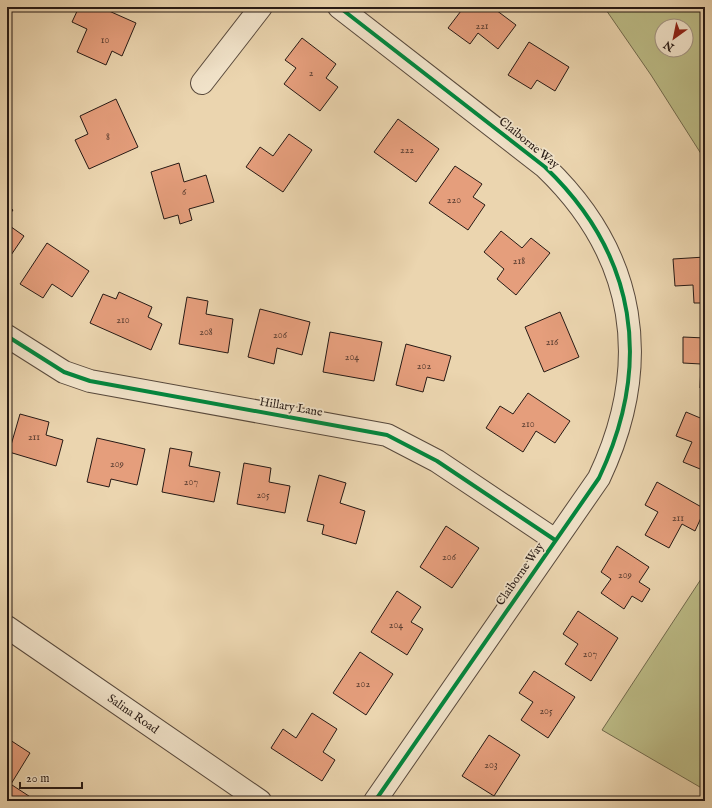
<svg xmlns="http://www.w3.org/2000/svg" width="712" height="808" font-family="'IM FELL English',serif">
	<rect width="100%" height="100%" fill="#ebd5af"/>
	<filter id="stains"><feTurbulence type="fractalNoise" baseFrequency=".005" numOctaves="4"/><feColorMatrix values="0 0 0 0 .2 0 0 0 0 .09 0 0 0 0 .02 0 0 0 .5 -.17"/></filter>
	<radialGradient id="worn" r=".72"><stop offset=".6" stop-color="#630" stop-opacity="0"/><stop offset="1" stop-color="#630" stop-opacity=".3"/></radialGradient>
	<g fill="#bcbc87" stroke="#726b4e" fill-rule="evenodd">
		<path d="M604,7H705V160L651,75ZM662,26H686V50H662Z"/>
		<polygon points="705,573 705,790 602,730"/>
	</g>
	<g fill="#e59e7c" stroke="#271a15">
		<polygon points="79,7 100,7 136,23 122,56 112,51 106,65 77,52 87,29 72,22"/>
		<polygon points="464,7 492,7 516,25 498,49 478,33 470,44 448,28"/>
		<polygon points="302,38 336,64 326,78 338,87 320,111 284,84 296,68 285,60"/>
		<polygon points="529,42 569,67 555,91 537,80 531,89 508,75"/>
		<polygon points="116,99 138,147 89,169 75,140 88,134 80,116"/>
		<polygon points="398,119 439,149 416,182 374,152"/>
		<polygon points="289,134 312,150 283,192 246,167 260,147 273,156"/>
		<polygon points="179,163 184,182 206,175 214,202 189,209 192,220 180,224 178,215 164,219 151,172"/>
		<polygon points="455,166 482,184 473,197 485,205 468,230 429,203"/>
		<polygon points="7,206 13,210 7,218"/>
		<polygon points="7,224 24,236 7,261"/>
		<polygon points="501,231 522,248 531,238 550,253 516,295 497,279 504,269 484,252"/>
		<polygon points="47,243 89,271 72,297 52,284 43,298 20,284"/>
		<polygon points="705,257 705,303 694,303 693,285 675,286 673,259"/>
		<polygon points="119,292 152,307 148,317 162,324 151,350 90,323 103,294 116,299"/>
		<polygon points="187,297 208,301 206,314 233,319 228,353 179,344"/>
		<polygon points="260,309 310,322 302,355 277,348 274,364 248,357"/>
		<polygon points="560,312 579,357 544,372 525,327"/>
		<polygon points="330,332 382,342 374,381 323,372"/>
		<polygon points="683,337 705,338 705,388 700,388 701,364 683,363"/>
		<polygon points="406,344 451,356 444,381 427,377 423,392 396,385"/>
		<polygon points="528,393 570,421 555,443 536,431 523,452 486,428 500,406 513,414"/>
		<polygon points="686,412 705,420 705,471 683,462 692,442 676,436"/>
		<polygon points="20,414 49,422 46,435 63,440 56,466 9,452"/>
		<polygon points="97,438 145,449 137,485 111,479 109,487 87,482"/>
		<polygon points="170,448 192,452 189,466 220,472 214,502 162,492"/>
		<polygon points="244,463 271,468 269,482 290,486 285,513 237,504"/>
		<polygon points="319,475 346,483 340,503 365,511 356,544 322,534 324,525 307,521"/>
		<polygon points="657,482 705,509 695,531 682,524 669,548 645,535 658,512 645,505"/>
		<polygon points="446,526 479,548 452,588 420,567"/>
		<polygon points="617,546 649,567 639,582 650,589 642,602 632,596 624,609 601,593 611,579 601,572"/>
		<polygon points="397,591 421,607 411,622 423,629 407,655 371,632"/>
		<polygon points="578,611 618,638 591,681 565,664 578,644 563,634"/>
		<polygon points="360,652 393,674 366,715 333,693"/>
		<polygon points="534,671 575,697 548,738 521,720 533,702 519,693"/>
		<polygon points="312,713 337,729 323,752 335,760 322,781 271,748 283,729 296,738"/>
		<polygon points="489,735 520,755 494,796 462,776"/>
		<polygon points="7,738 30,753 11,784 7,781"/>
		<polygon points="12,785 35,800 34,801 7,801 7,793"/>
	</g>
	<g fill="none" stroke-linecap="round" stroke-linejoin="round">
		<g stroke="#58493c" stroke-width="24">
			<g id="minor">
				<path d="M339,7L545,167C637,255 653,364 599,478L375,801"/>
				<polyline points="202,83 261,7"/>
				<polyline points="7,336 64,372 90,381 387,435 437,461 555,540"/>
				<polyline points="7,627 260,801"/>
			</g>
		</g>
		<use href="#minor" stroke="#f2e4cb" stroke-width="22"/>
		<g stroke="#f2e4cb" stroke-width="6">
			<g id="cycleway">
				<path d="M339,7L545,167C637,255 653,364 599,478L375,801"/>
				<polyline points="7,336 64,372 90,381 387,435 437,461 555,540"/>
			</g>
		</g>
		<use href="#cycleway" stroke="#00873e" stroke-width="4"/>
	</g>
	<g text-anchor="middle" dominant-baseline="central" stroke-width="3.5" stroke-linejoin="round" paint-order="stroke">
		<g font-size="10" fill="#563b2f">
			<text x="482" y="26">221</text>
			<text x="105" y="40">10</text>
			<text x="311" y="73">2</text>
			<text x="108" y="137">8</text>
			<text x="407" y="150">222</text>
			<text x="184" y="192">6</text>
			<text x="454" y="200">220</text>
			<text x="519" y="261">218</text>
			<text x="123" y="320">210</text>
			<text x="206" y="332">208</text>
			<text x="280" y="335">206</text>
			<text x="552" y="342">216</text>
			<text x="352" y="357">204</text>
			<text x="424" y="366">202</text>
			<text x="528" y="424">210</text>
			<text x="34" y="437">211</text>
			<text x="117" y="464">209</text>
			<text x="191" y="482">207</text>
			<text x="263" y="495">205</text>
			<text x="678" y="518">211</text>
			<text x="449" y="557">206</text>
			<text x="625" y="575">209</text>
			<text x="396" y="625">204</text>
			<text x="590" y="654">207</text>
			<text x="363" y="684">202</text>
			<text x="546" y="711">205</text>
			<text x="491" y="765">203</text>
		</g>
		<g font-size="12" fill="#271a15" stroke="#f2e4cb">
			<text transform="translate(529 143) rotate(39)">Claiborne Way</text>
			<text transform="translate(291 407) rotate(10)">Hillary Lane</text>
			<text transform="translate(520 574) rotate(-55)">Claiborne Way</text>
			<text transform="translate(133 714) rotate(35)">Salina Road</text>
		</g>
	</g>
	<rect width="712" height="808" fill="none" stroke="#ebd5af" stroke-width="24"/>
	<rect x="8" y="8" width="696" height="792" fill="none" stroke="#271a15" stroke-width="2"/>
	<rect x="12" y="12" width="688" height="784" fill="none" stroke="#271a15"/>
	<g transform="translate(674 38) rotate(213)"><circle r="19" fill="#f2e4cb" stroke="#a19382"/>
	<path d="M0-3L7 15L0 10L-7 15Z" fill="#8f2418"/>
	<text y="-6" font-size="11" font-weight="bold" text-anchor="middle" fill="#271a15">N</text>
	</g>
	<path d="M20 782v6h62v-6" fill="none" stroke="#271a15" stroke-width="2"/>
	<text x="26" y="782" font-size="12" fill="#271a15" stroke="#f2e4cb" stroke-width="3" paint-order="stroke">20 m</text>
	<rect width="100%" height="100%" filter="url(#stains)"/>
	<rect width="100%" height="100%" fill="url(#worn)"/>
</svg>
